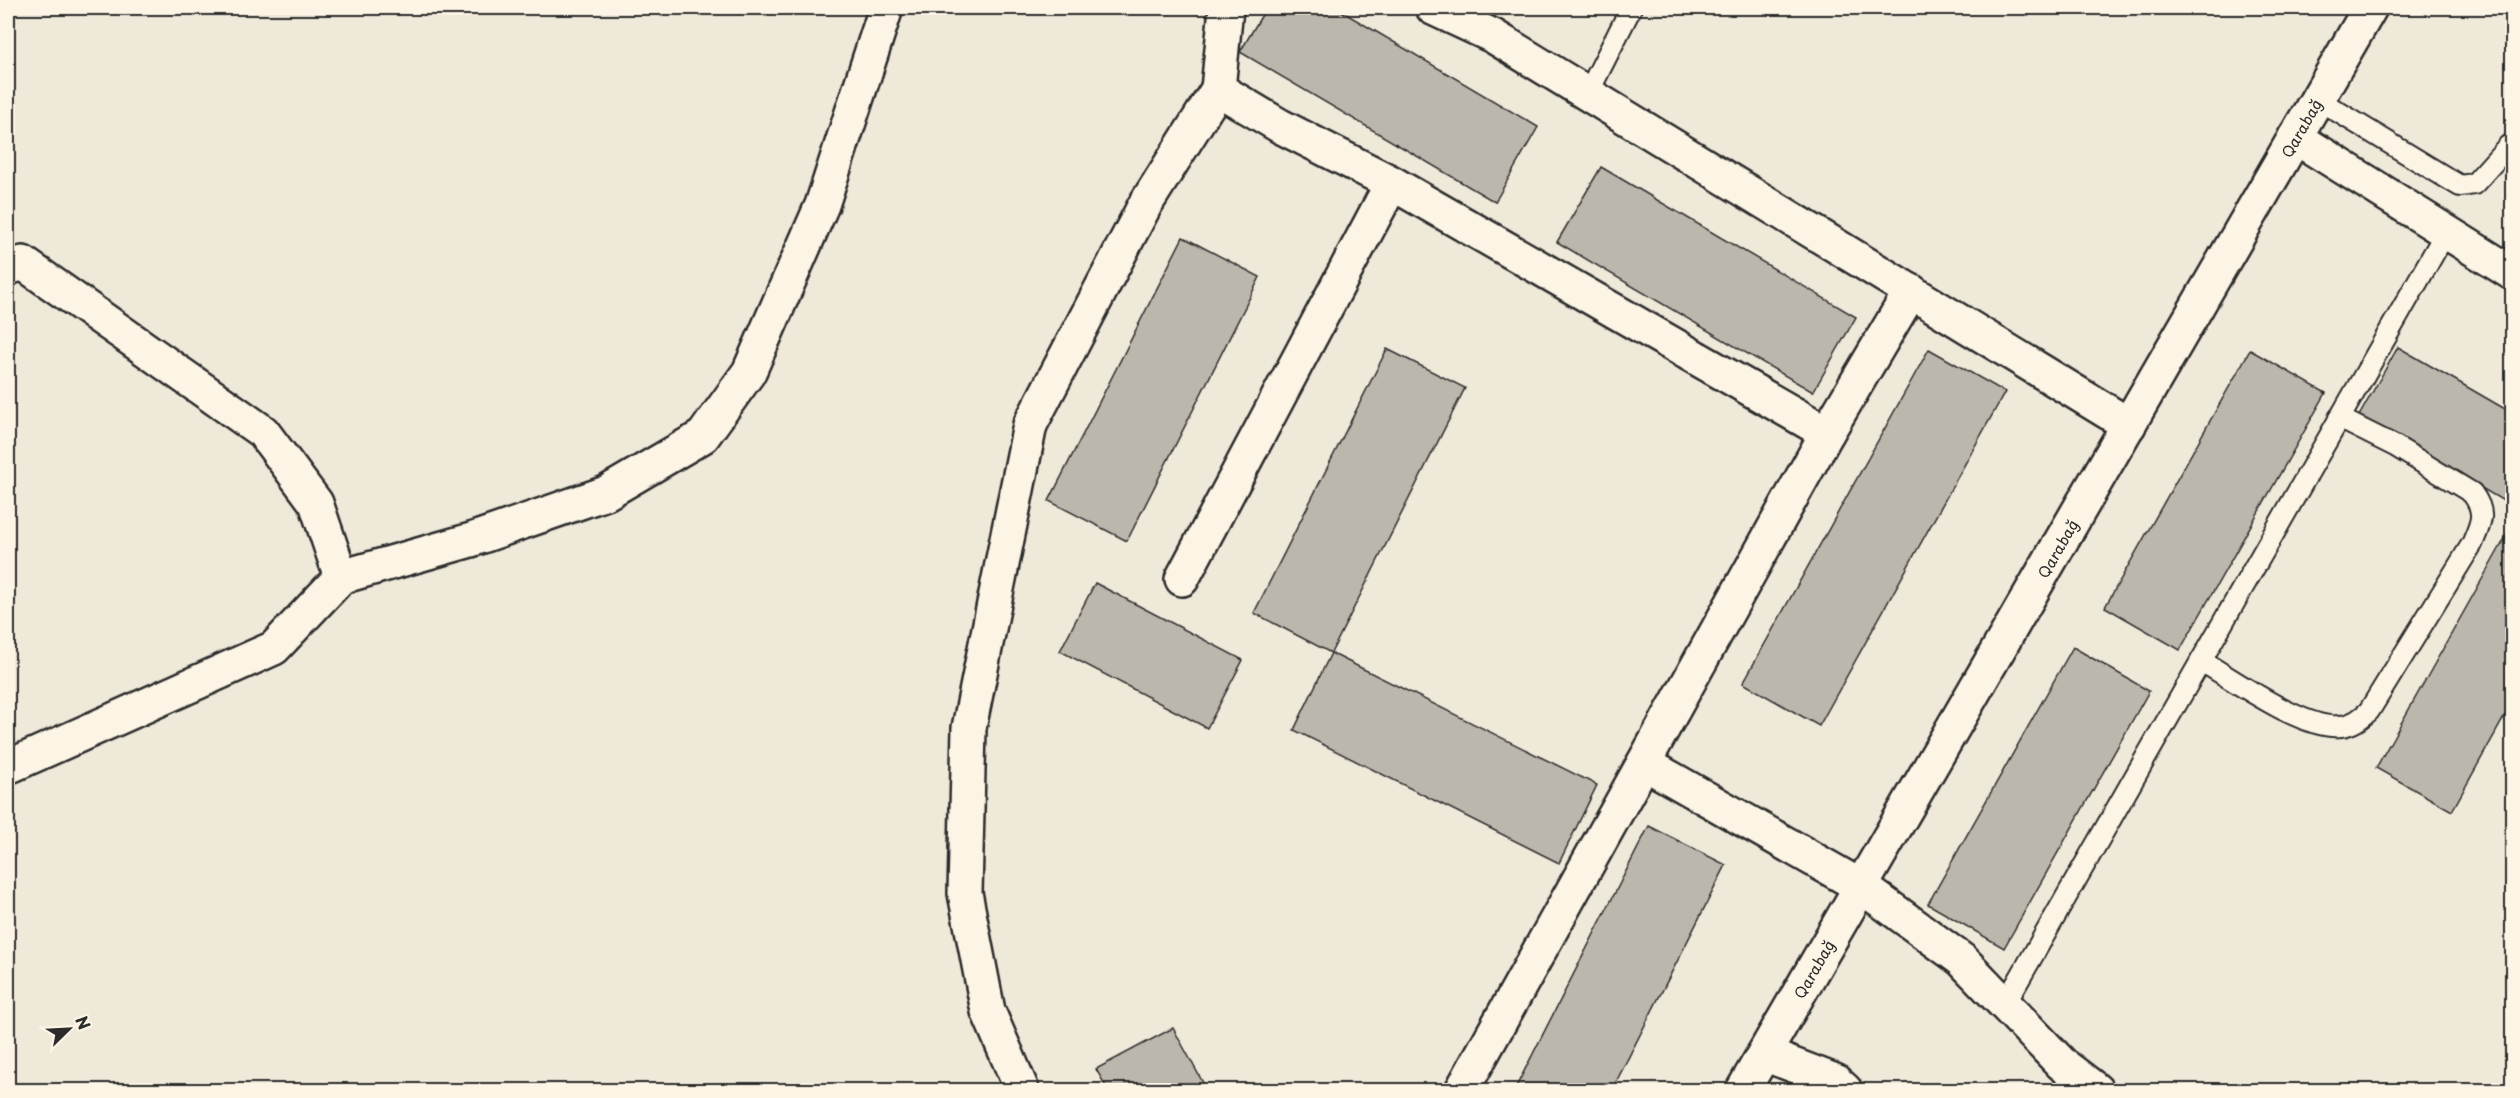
<svg xmlns="http://www.w3.org/2000/svg" width="2520" height="1098" font-family="'Playpen Sans',sans-serif">
	<rect width="100%" height="100%" fill="#efe9da"/>
	<filter id="ink" filterUnits="userSpaceOnUse"><feTurbulence type="fractalNoise" baseFrequency=".0167" numOctaves="2"/><feDisplacementMap in="SourceGraphic" scale="12" xChannelSelector="R" yChannelSelector="G"/><feConvolveMatrix kernelMatrix="1 2 1 2 8 2 1 2 1" color-interpolation-filters="sRGB"/></filter>
	<g filter="url(#ink)">
		<g fill="#bcb7ac" stroke="#2b2b2b" stroke-width="1.5">
			<polygon points="1266,8 1336,8 1538,127 1495,202 1240,52"/>
			<polygon points="1601,167 1856,317 1813,392 1557,242"/>
			<polygon points="1183,237 1260,277 1127,541 1049,501"/>
			<polygon points="2398,347 2512,413 2512,506 2359,416"/>
			<polygon points="1387,349 1465,388 1331,653 1254,613"/>
			<polygon points="1929,349 2005,392 1819,726 1743,683"/>
			<polygon points="2250,350 2326,393 2180,650 2105,607"/>
			<polygon points="2512,526 2512,703 2452,811 2376,768"/>
			<polygon points="1095,583 1243,660 1207,728 1060,651"/>
			<polygon points="2073,647 2149,691 2004,948 1928,904"/>
			<polygon points="1331,653 1597,785 1559,863 1294,730"/>
			<polygon points="1649,826 1726,865 1612,1090 1517,1090 1515,1089"/>
			<polygon points="1173,1028 1207,1090 1108,1090 1096,1069"/>
		</g>
		<g fill="none" stroke-linecap="round" stroke-linejoin="round">
			<g stroke="#2b2b2b" stroke-width="24">
				<g id="lane">
					<polyline points="1588,93 1631,8"/>
					<polyline points="2317,99 2460,186 2474,184 2508,146 2512,145"/>
					<path d="M2201,661C2235,680 2304,731 2341,726C2353,725 2361,718 2369,711L2472,544C2481,523 2487,513 2472,493L2395,446L2339,418"/>
					<polyline points="2005,1004 2446,232"/>
				</g>
			</g>
			<g stroke="#2b2b2b" stroke-width="38">
				<g id="street">
					<polyline points="1433,8 1493,36 2129,425"/>
					<polyline points="1218,89 1226,8"/>
					<polyline points="2295,137 2512,273"/>
					<polyline points="8,268 23,263 263,432 316,503 341,577"/>
					<polyline points="1182,579 1392,183"/>
					<polyline points="1644,763 1862,887 1962,960 2062,1064 2096,1090"/>
					<polyline points="8,767 274,648 341,577 471,540 606,493 703,436 749,372 822,205 886,8"/>
					<polyline points="1764,1054 1835,1081 1845,1090"/>
					<polyline points="1022,1090 988,1011 965,893 969,728 1030,425 1145,205 1218,89 1280,126 1392,183 1827,433"/>
					<polyline points="1462,1090 1827,433 1911,291"/>
					<path id="s1" d="M1743,1090L2370,8"/>
				</g>
			</g>
			<use href="#lane" stroke="#fcf5e5" stroke-width="20"/>
			<use href="#street" stroke="#fcf5e5" stroke-width="33"/>
		</g>
	</g>
	<g text-anchor="middle" dominant-baseline="central" stroke-width="4.5" stroke-linejoin="round" paint-order="stroke">
		<g font-size="15" fill="#2b2b2b" stroke="#fcf5e5">
			<text stroke="none"><textPath href="#s1" startOffset="1112">Qarabağ</textPath></text>
			<text stroke="none"><textPath href="#s1" startOffset="626">Qarabağ</textPath></text>
			<text stroke="none"><textPath href="#s1" startOffset="140">Qarabağ</textPath></text>
		</g>
	</g>
	<rect width="2520" height="1098" fill="none" stroke="#fcf5e5" stroke-width="30"/>
	<rect x="15" y="15" width="2490" height="1068" fill="none" stroke="#2b2b2b" stroke-width="2" filter="url(#ink)"/>
	<g transform="translate(69 1029) rotate(66)" stroke="#fcf5e5" stroke-width="4.5" paint-order="stroke">
	<path d="M0-4.5L10 22L0 15L-10 22Z" fill="#2b2b2b"/>
	<text y="-9" font-size="16" font-weight="bold" text-anchor="middle" fill="#2b2b2b">N</text>
	</g>
</svg>
